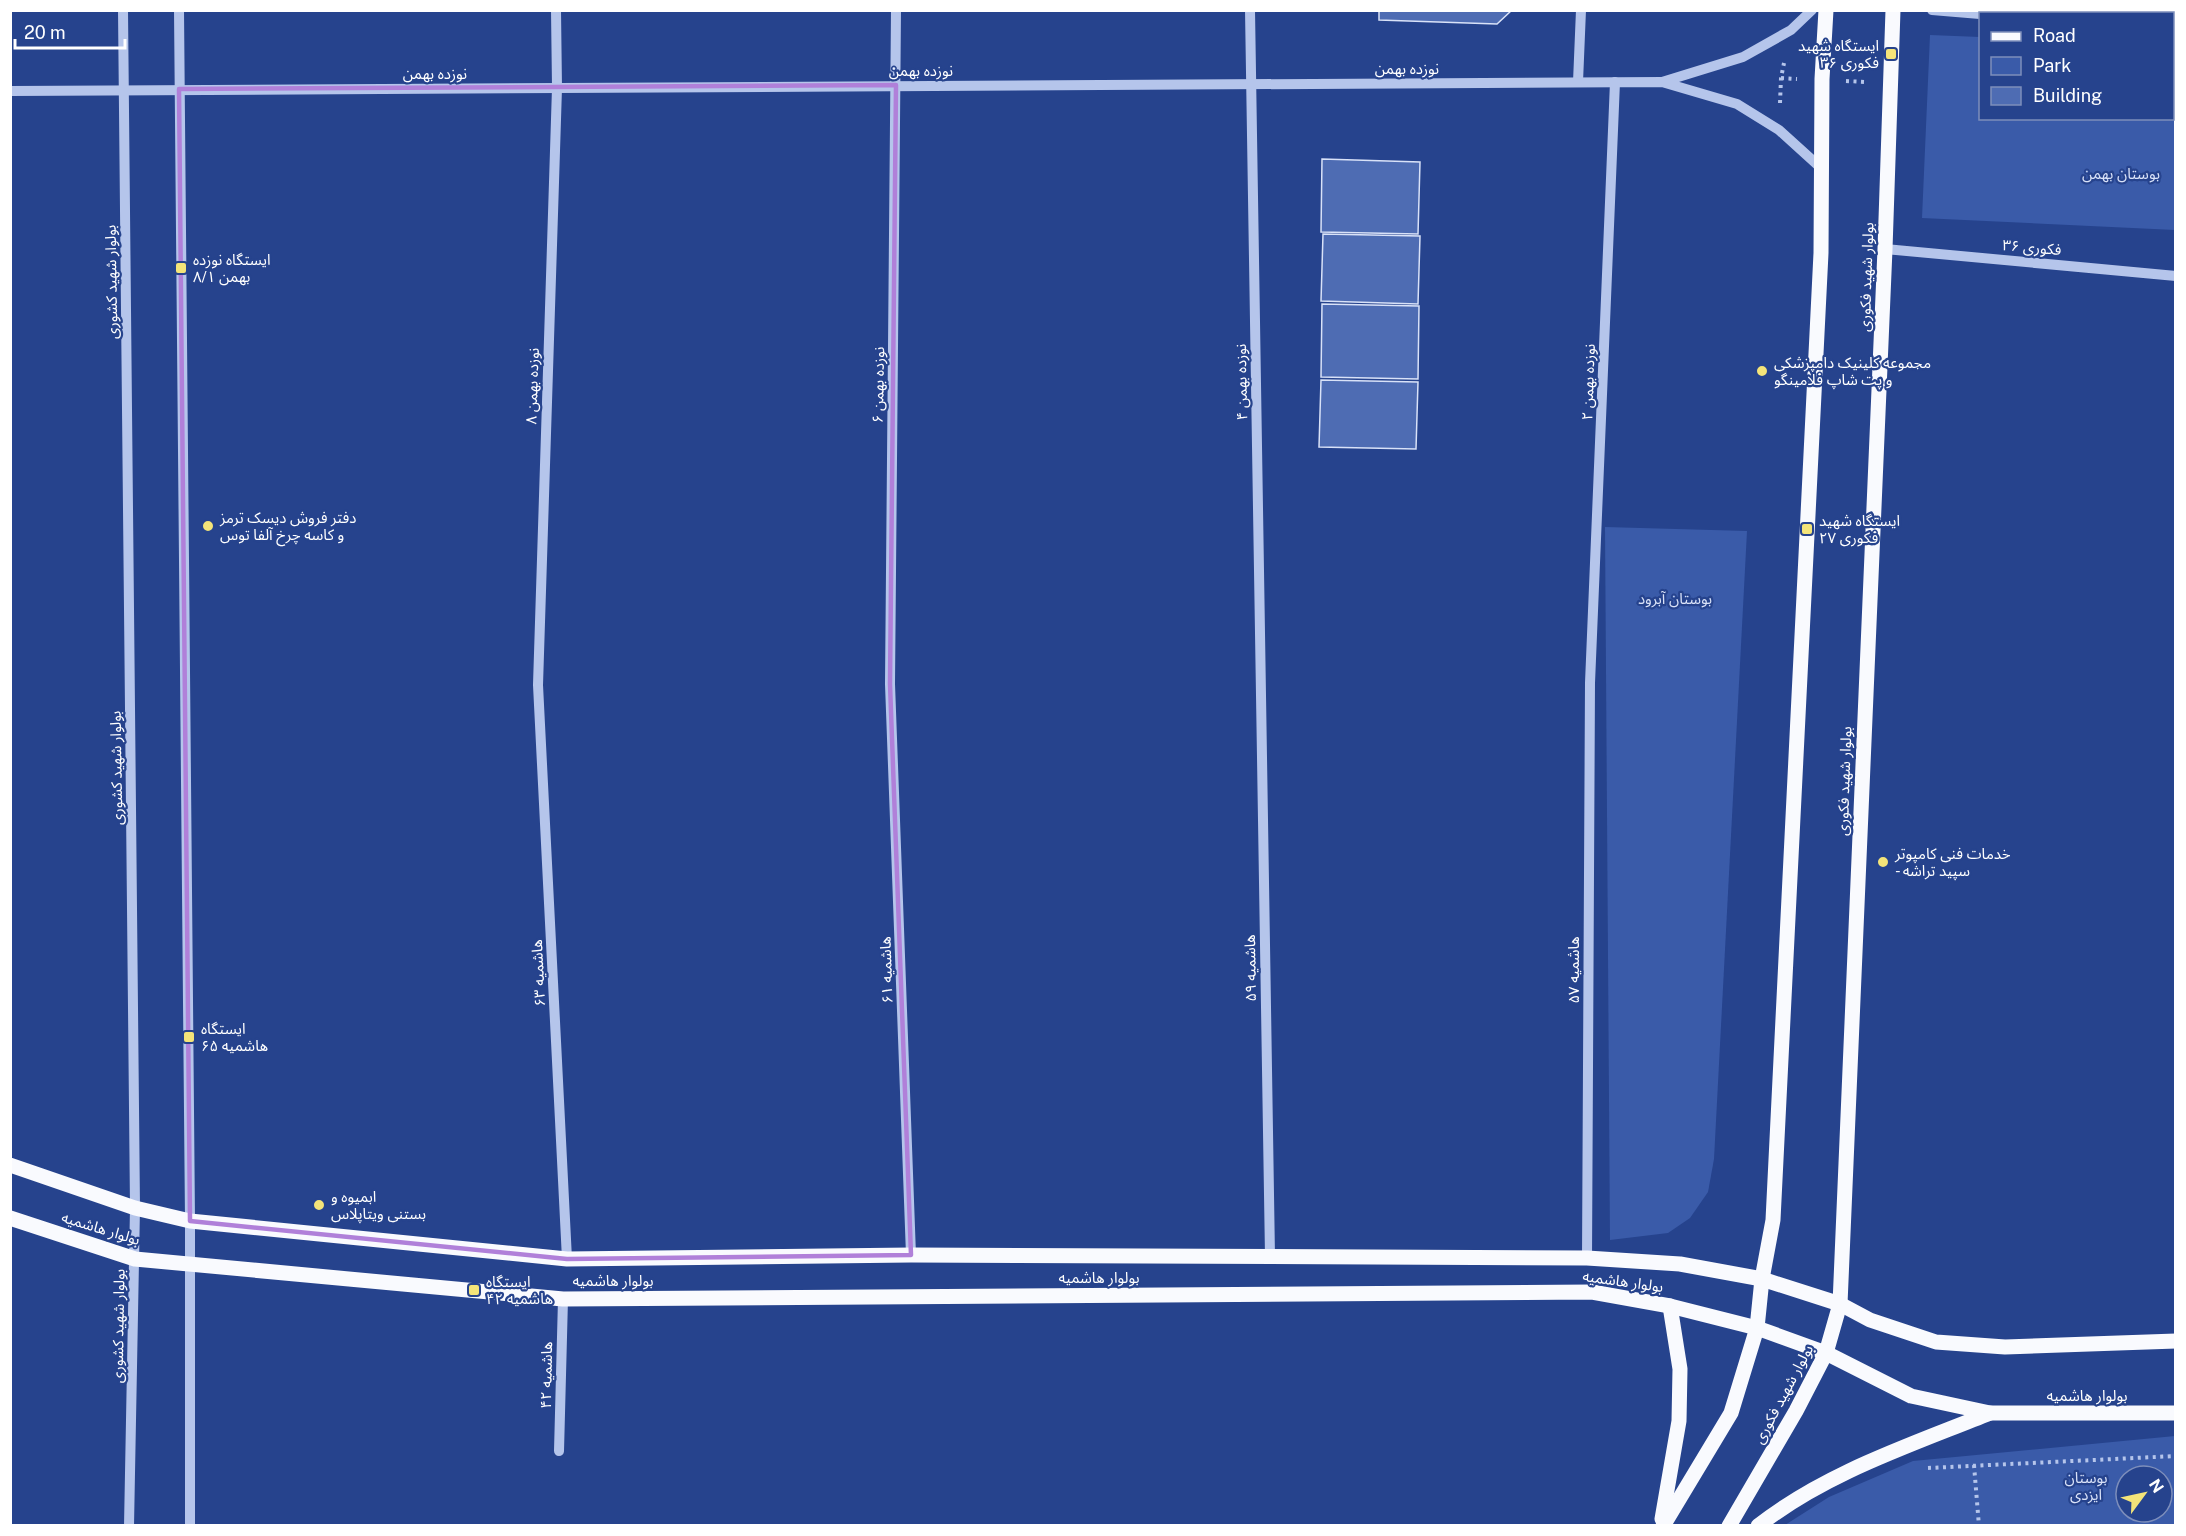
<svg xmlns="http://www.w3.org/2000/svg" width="2186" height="1536" font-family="'Public Sans','Noto Sans Arabic',sans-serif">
	<rect width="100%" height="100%" fill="#26438d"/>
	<g fill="#3a5ba9" fill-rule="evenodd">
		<polygon points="1930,35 1980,37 1980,118 2172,118 2172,46 2175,46 2175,230 1922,218"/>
		<polygon points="1605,527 1747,531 1714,1159 1708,1192 1690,1218 1668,1233 1610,1240"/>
		<path d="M2175,1436V1525H1785L1829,1497L1913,1461ZM2126,1476H2162V1512H2126Z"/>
	</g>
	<g fill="#4e6cb3" stroke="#d9e2f8" stroke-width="1.5">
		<polygon points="1379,10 1512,10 1497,24 1379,20"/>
		<polygon points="1322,159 1420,162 1418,234 1321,232"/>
		<polygon points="1323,234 1420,236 1418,304 1321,301"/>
		<polygon points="1322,304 1419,306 1418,379 1321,377"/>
		<polygon points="1321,380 1418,382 1416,449 1319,447"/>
	</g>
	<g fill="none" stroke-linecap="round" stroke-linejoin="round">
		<g stroke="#b5c5eb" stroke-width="4" stroke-dasharray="3 4.5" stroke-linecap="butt">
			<polyline points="1781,78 1797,79"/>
			<polyline points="1846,81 1866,82"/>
			<polyline points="1780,103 1781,78 1784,63"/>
			<polyline points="1974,1465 1979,1526"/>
			<polyline points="1928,1468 2176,1456"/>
		</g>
		<g stroke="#b5c5eb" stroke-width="10">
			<polyline points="123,10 135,1208 129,1526"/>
			<polyline points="179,10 190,1221 190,1526"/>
			<polyline points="556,10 557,88 538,685 567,1259"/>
			<polyline points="896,10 890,684 911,1255"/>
			<polyline points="1250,10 1270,1256"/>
			<polyline points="1932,10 1980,14"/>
			<polyline points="2172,30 2176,30"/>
			<polyline points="1578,82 1581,10"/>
			<polyline points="1662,82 1743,57 1791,30 1812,10"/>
			<polyline points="10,91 1662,82 1737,104 1779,130 1821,168"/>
			<polyline points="1885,249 2176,276"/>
			<polyline points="1587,1258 1590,683 1615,82"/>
			<polyline points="559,1451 563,1299"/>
		</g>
		<g stroke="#f9fafe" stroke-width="15">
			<polyline points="10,1165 135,1208 190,1221 567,1259 911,1255 1587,1258 1680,1264 1762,1279 1840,1304 1870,1320 1936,1342 2005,1347 2176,1341"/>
			<polyline points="10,1218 135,1259 563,1299 1592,1292 1670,1306 1757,1328 1826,1353 1911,1396 1990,1413 2176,1413"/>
			<polyline points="1662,1519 1679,1421 1680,1369 1670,1306"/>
			<polyline points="1663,1526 1731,1413 1757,1328 1762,1279 1773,1220 1821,253 1822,79 1826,10"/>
			<polyline points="1729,1526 1796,1411 1826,1353 1840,1304 1885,249 1893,10"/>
			<path d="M1758,1526C1825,1473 1911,1445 1990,1413"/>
		</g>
	</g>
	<path fill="none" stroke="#b080d9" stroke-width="4.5" stroke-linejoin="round" d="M896,85L890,684L911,1255L567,1259L190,1221L179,89Z"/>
	<g fill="#f4e479" stroke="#26438d" stroke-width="2">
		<rect x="1885" y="48" width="12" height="12" rx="3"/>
		<rect x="175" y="262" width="12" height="12" rx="3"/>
		<circle cx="1762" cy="371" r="6"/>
		<circle cx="208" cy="526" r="6"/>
		<rect x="1801" y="523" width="12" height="12" rx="3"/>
		<circle cx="1883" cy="862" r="6"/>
		<rect x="183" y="1031" width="12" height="12" rx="3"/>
		<circle cx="319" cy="1205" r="6"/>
		<rect x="468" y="1284" width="12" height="12" rx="3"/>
	</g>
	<g text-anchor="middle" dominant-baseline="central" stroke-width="4.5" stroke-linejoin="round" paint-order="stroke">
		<g font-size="15" fill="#fff" stroke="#26438d" text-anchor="start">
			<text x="1879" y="45" text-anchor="end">ایستگاه شهید<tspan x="1879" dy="17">فکوری ۳۶</tspan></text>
			<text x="193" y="259">ایستگاه نوزده<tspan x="193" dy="17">بهمن ۸/۱</tspan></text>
			<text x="1774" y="362">مجموعه کلینیک دامپزشکی<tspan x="1774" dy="17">و پت شاپ فلامینگو</tspan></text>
			<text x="220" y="517">دفتر فروش دیسک ترمز<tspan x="220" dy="17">و کاسه چرخ آلفا توس</tspan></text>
			<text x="1819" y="520">ایستگاه شهید<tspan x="1819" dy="17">فکوری ۲۷</tspan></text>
			<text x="1895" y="853">خدمات فنی کامپوتر<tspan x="1895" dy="17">- سپید تراشه</tspan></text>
			<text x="201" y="1028">ایستگاه<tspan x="201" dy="17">هاشمیه ۶۵</tspan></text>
			<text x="331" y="1196">ابمیوه و<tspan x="331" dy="17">بستنی ویتاپلاس</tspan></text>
			<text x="486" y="1281">ایستگاه<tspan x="486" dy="17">هاشمیه ۴۲</tspan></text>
		</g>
		<g font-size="15" fill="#fff" stroke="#26438d">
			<text x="1407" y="68">نوزده بهمن</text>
			<text x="921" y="70">نوزده بهمن</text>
			<text x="435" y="73">نوزده بهمن</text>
			<text transform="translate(2032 247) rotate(5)">فکوری ۳۶</text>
			<text transform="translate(1866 277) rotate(-88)">بولوار شهید فکوری</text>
			<text transform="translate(111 282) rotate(-91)">بولوار شهید کشوری</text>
			<text transform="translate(1241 382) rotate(-91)">نوزده بهمن ۴</text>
			<text transform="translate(1588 382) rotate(-88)">نوزده بهمن ۲</text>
			<text transform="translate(878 385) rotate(-89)">نوزده بهمن ۶</text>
			<text transform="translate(532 386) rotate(-88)">نوزده بهمن ۸</text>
			<text transform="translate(116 768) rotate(-91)">بولوار شهید کشوری</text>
			<text transform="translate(1844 781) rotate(-88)">بولوار شهید فکوری</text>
			<text transform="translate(1250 968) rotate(-91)">هاشمیه ۵۹</text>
			<text transform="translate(886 970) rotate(-92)">هاشمیه ۶۱</text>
			<text transform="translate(1573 970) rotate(-90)">هاشمیه ۵۷</text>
			<text transform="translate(538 973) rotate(-93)">هاشمیه ۶۳</text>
			<text transform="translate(101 1228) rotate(17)">بولوار هاشمیه</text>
			<text x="1099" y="1277">بولوار هاشمیه</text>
			<text x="613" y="1280">بولوار هاشمیه</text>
			<text transform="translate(1623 1281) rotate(8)">بولوار هاشمیه</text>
			<text transform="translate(118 1326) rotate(-89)">بولوار شهید کشوری</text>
			<text transform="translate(546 1375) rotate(-89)">هاشمیه ۴۲</text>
			<text transform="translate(1783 1394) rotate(-62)">بولوار شهید فکوری</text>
			<text x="2087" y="1395">بولوار هاشمیه</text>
		</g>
		<g font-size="15" fill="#d9e2f8" stroke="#26438d">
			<text x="2121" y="173">بوستان بهمن</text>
			<text x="1675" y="598">بوستان آبرود</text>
			<text x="2086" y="1477">بوستان<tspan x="2086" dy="17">ایزدی</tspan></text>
		</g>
	</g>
	<rect width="2186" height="1536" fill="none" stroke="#ffffff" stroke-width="24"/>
	<rect x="1979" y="12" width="195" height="108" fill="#26438d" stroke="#7d8ebb" stroke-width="1.5"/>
	<rect x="1991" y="32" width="30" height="9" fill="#f9fafe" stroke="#7d8ebb" stroke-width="1.5"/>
	<text x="2033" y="42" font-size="18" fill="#ffffff">Road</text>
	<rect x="1991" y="57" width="30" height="18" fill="#3a5ba9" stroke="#7d8ebb" stroke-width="1.5"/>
	<text x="2033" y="72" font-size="18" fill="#ffffff">Park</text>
	<rect x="1991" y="87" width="30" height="18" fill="#4e6cb3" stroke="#7d8ebb" stroke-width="1.5"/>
	<text x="2033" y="102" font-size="18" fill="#ffffff">Building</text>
	<g transform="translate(2144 1494) rotate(57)"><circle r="28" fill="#26438d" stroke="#7d8ebb" stroke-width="1.5"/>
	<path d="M0-4.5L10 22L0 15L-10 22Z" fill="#f4e479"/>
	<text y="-9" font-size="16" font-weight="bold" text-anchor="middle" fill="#ffffff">N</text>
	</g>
	<path d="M15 39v9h110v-9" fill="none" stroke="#ffffff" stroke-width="3"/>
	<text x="24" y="39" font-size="18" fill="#ffffff" stroke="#26438d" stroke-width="4.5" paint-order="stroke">20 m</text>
</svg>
